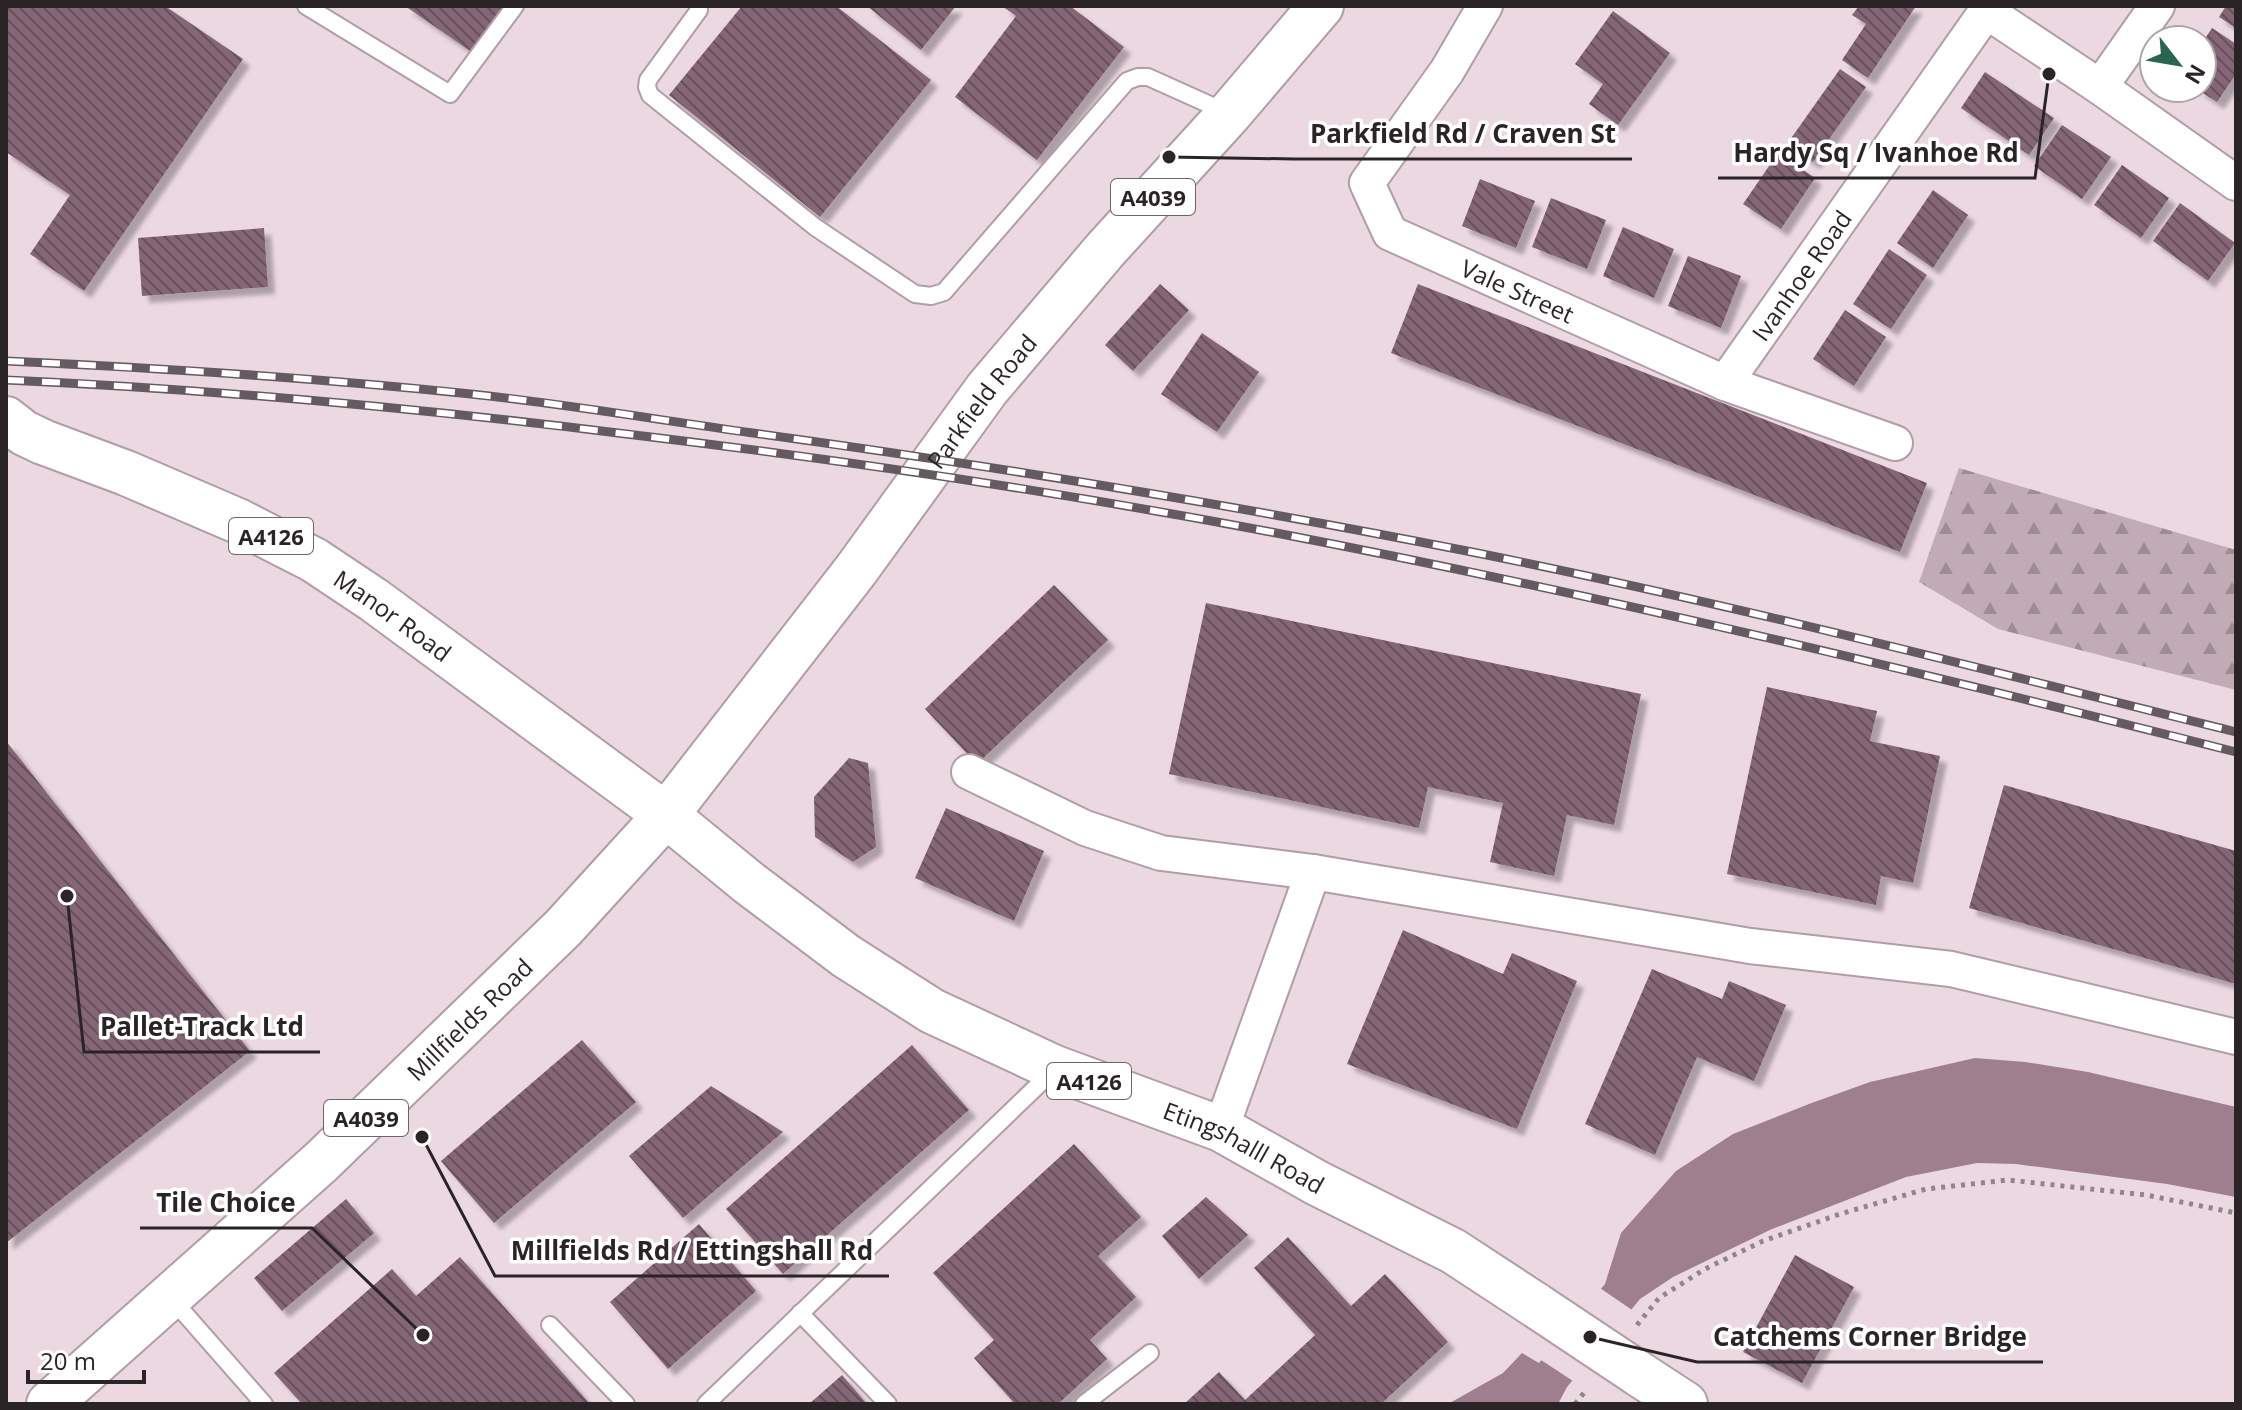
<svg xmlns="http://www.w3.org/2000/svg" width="2242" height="1410" font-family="'Open Sans',sans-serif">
	<defs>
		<pattern id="forest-firs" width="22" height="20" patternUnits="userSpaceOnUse" patternTransform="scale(2)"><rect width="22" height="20" fill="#c1acb5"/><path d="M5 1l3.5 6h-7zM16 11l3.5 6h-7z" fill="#9d8c93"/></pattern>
		<pattern id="building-back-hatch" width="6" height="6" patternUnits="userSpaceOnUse" patternTransform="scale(2)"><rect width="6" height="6" fill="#856675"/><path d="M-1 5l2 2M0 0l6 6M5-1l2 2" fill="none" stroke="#674f5b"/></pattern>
		<filter id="shadow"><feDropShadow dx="7" dy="7" stdDeviation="2" flood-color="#0004"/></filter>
	</defs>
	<rect width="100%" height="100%" fill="#ecd8e1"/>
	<polygon fill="url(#forest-firs)" points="1959,468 2236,550 2236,690 1998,629 1919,582"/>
	<polygon fill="#9f7f8e" points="1975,1058 2025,1062 2088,1072 2236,1107 2236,1197 2167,1184 2016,1164 1977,1163 1906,1177 1772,1229 1673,1277 1640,1299 1567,1387 1558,1404 1448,1404 1503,1373 1522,1353 1539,1363 1605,1284 1621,1233 1676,1171 1733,1134 1809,1104 1870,1082"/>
	<polygon fill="#ecd8e1" points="1597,1286 1635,1312 1576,1383 1538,1358"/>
	<g fill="url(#building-back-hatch)" filter="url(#shadow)">
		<polygon points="6,6 165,6 243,59 84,291 30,254 70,195 6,152"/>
		<polygon points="405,6 510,6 476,55"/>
		<polygon points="742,6 836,6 931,80 820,217 669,95"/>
		<polygon points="867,6 956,6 921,50"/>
		<polygon points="1002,6 1070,6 1124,47 1037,160 955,97 1016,16"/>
		<polygon points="1859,6 1916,6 1868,78 1842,60 1866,24 1852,15"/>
		<polygon points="2226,6 2236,6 2236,28 2219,17"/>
		<polygon points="1613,11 1670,53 1618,125 1589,104 1603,84 1575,64"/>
		<polygon points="2212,28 2236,44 2236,74 2217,102 2195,88 2202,88 2202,43"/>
		<polygon points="1840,69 1866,87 1813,162 1787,144"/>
		<polygon points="1985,72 2054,118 2029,155 1961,108"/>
		<polygon points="2062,125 2111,157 2082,199 2034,166"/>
		<polygon points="1778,153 1815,178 1781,229 1743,204"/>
		<polygon points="2122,165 2169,198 2141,238 2094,205"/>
		<polygon points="1480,179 1535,201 1516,248 1462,226"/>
		<polygon points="1933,190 1968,215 1933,268 1897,243"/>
		<polygon points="1551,198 1606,220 1587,269 1532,247"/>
		<polygon points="2180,203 2235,243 2208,281 2153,241"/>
		<polygon points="1623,227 1674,249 1654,298 1603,276"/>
		<polygon points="264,228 268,287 142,296 138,238"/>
		<polygon points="1889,249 1927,275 1891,329 1853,304"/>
		<polygon points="1688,256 1741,276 1721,328 1668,306"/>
		<polygon points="1160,284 1189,310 1133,371 1105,345"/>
		<polygon points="1418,284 1927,483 1900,552 1391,353"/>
		<polygon points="1845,310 1886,337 1854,386 1813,359"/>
		<polygon points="1202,333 1259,372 1217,432 1161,394"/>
		<polygon points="1054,585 1108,640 977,764 925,709"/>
		<polygon points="1206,603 1641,694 1614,825 1567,815 1554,876 1490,862 1503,803 1428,787 1419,828 1169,774"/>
		<polygon points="1767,687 1877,711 1870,741 1940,756 1913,883 1881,876 1876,905 1727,874"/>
		<polygon points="6,741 250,1051 6,1243"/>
		<polygon points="849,758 868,763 876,847 853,862 815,837 814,797"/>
		<polygon points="2004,785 2236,851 2236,984 1969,908"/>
		<polygon points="946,808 1044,851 1014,921 915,878"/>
		<polygon points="1403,930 1503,974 1512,953 1577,981 1517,1129 1347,1064"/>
		<polygon points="1652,969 1722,999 1729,981 1786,1005 1754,1081 1697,1057 1655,1155 1585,1124"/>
		<polygon points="582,1040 636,1102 494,1223 441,1161"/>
		<polygon points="912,1045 969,1110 783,1274 726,1209"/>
		<polygon points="711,1086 783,1132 683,1218 629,1156"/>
		<polygon points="1074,1144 1141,1217 1098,1256 1136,1297 1090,1340 1107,1359 1058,1404 1015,1404 974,1358 994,1340 933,1273"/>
		<polygon points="1206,1197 1248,1235 1199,1279 1162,1236"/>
		<polygon points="346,1199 374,1233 282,1311 254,1278"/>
		<polygon points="699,1224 756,1291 668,1369 610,1302"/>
		<polygon points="1288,1237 1351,1306 1385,1274 1448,1342 1381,1404 1184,1404 1219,1372 1245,1400 1315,1335 1254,1268"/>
		<polygon points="1795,1255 1854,1287 1802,1383 1743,1352"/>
		<polygon points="460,1257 590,1404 302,1404 274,1373 392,1269 416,1296"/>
		<polygon points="842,1375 867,1404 809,1404"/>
	</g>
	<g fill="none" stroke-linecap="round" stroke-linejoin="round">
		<g stroke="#b09da6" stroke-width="20">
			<g id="lane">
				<polyline points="306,6 450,94 515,6"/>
				<polyline points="699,10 648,80 647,87 650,95 815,227 915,294 931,296 944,292 1127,81 1138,77 1148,77 1228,113"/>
				<polyline points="171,1298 264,1404"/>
				<polyline points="800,1313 888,1404"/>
				<polyline points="550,1325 626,1404"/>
				<polyline points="706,1404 1054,1070"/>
				<polyline points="1084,1404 1150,1353"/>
			</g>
		</g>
		<g stroke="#b09da6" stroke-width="38">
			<g id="street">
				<path id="s1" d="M1485,6L1447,71L1367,183L1390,233L1725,383L1895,443"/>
				<polyline points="1986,11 2100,87 2236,183"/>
				<polyline points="2100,87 2157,6"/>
				<path id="s2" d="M1725,383L1990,6"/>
				<polyline points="969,772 1085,828 1161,853 1313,872 1750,946 1951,969 2236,1037"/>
				<polyline points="1221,1129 1313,872"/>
			</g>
		</g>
		<g stroke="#b09da6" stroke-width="48">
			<g id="primary">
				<path id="s3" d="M6,419L24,433L43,442L126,473L238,521L314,560L374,600L666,815L749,883L846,956L932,1011L1055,1068L1221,1129L1317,1183L1453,1251L1537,1306"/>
				<polyline points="1639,1374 1685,1404"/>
				<path id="s4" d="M49,1404L321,1162L563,928L666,815L856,570L987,389L1106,249L1229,114L1321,6"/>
			</g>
		</g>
		<g stroke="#92848a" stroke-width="5" stroke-dasharray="4 6" stroke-linecap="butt">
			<polyline points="1637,1325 1659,1298 1705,1269 1763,1241 1840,1214 1926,1189 2008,1180 2146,1195 2236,1213"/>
			<polyline points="1575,1404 1587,1389"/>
		</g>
		<use href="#lane" stroke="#fff" stroke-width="16"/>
		<use href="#street" stroke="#fff" stroke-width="34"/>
		<use href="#primary" stroke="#fff" stroke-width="44"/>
		<g stroke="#655a5f" stroke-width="9">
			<g id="rail">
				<path d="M6,361C161,368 317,378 471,394C566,404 659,420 753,433C994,466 1234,505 1472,552C1728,603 1982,669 2236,732"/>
				<path d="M6,380C211,389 415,408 618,433C837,459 1055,491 1271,532C1595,594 1916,671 2236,752"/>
			</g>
		</g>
		<use href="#rail" stroke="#fff" stroke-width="6" stroke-dasharray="18" stroke-linecap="butt"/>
		<g stroke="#b09da6" stroke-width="48" stroke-linecap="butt">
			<polyline id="primary-bridge" points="1537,1306 1639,1374"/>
		</g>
		<use href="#primary-bridge" stroke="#fff" stroke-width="44"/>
	</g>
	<g text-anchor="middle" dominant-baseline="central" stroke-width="7" stroke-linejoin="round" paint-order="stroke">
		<g fill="#fff" stroke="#6b6668" stroke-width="2">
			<rect x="1111" y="179" width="84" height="36" rx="6"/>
			<rect x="229" y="518" width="84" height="36" rx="6"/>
			<rect x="1047" y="1063" width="84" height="36" rx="6"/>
			<rect x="324" y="1100" width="84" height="36" rx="6"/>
		</g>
		<g font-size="22" font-weight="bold" fill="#2b2427">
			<text x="1153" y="197">A4039</text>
			<text x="271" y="536">A4126</text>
			<text x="1089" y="1081">A4126</text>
			<text x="366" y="1118">A4039</text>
		</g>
		<g font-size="24" fill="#2b2427" stroke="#fff">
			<text stroke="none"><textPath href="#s2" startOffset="132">Ivanhoe Road</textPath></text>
			<text stroke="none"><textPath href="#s1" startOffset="408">Vale Street</textPath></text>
			<text stroke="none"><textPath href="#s4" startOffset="1374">Parkfield Road</textPath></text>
			<text stroke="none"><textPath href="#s3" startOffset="436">Manor Road</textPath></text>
			<text stroke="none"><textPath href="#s4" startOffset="570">Millfields Road</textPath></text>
			<text stroke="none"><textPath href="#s3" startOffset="1446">Etingshalll Road</textPath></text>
		</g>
	</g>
	<path fill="none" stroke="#2b2427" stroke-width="3" d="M1169 157L1294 159H1632M2049 74L2035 178H1718M67 896L84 1052H320M423 1335L312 1228H140M422 1137L495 1276H889M1590 1337L1697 1362H2043"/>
	<g fill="#2b2427" stroke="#fff" stroke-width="3">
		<circle cx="1169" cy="157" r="8"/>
		<circle cx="2049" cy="74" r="8"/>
		<circle cx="67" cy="896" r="8"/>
		<circle cx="423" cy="1335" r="8"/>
		<circle cx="422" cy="1137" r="8"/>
		<circle cx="1590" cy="1337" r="8"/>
	</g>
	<g font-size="26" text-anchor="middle" font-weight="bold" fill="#2b2427" stroke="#fff" stroke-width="7" stroke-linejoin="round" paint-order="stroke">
		<text x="1463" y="143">Parkfield Rd / Craven St</text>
		<text x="1876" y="162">Hardy Sq / Ivanhoe Rd</text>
		<text x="202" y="1036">Pallet-Track Ltd</text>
		<text x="226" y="1212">Tile Choice</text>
		<text x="692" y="1260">Millfields Rd / Ettingshall Rd</text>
		<text x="1870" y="1346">Catchems Corner Bridge</text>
	</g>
	<rect width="2242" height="1410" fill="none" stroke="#2b2427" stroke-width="16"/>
	<g transform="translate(2178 64) rotate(121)"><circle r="38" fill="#ffffff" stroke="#aaa7a9" stroke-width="2"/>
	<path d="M0-6L14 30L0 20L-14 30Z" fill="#286651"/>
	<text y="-12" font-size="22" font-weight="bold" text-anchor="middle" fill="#2b2427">N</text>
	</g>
	<path d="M28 1370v12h116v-12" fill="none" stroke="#2b2427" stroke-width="4"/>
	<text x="40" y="1370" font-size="24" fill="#2b2427" stroke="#ffffff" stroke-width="6" paint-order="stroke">20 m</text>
</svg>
